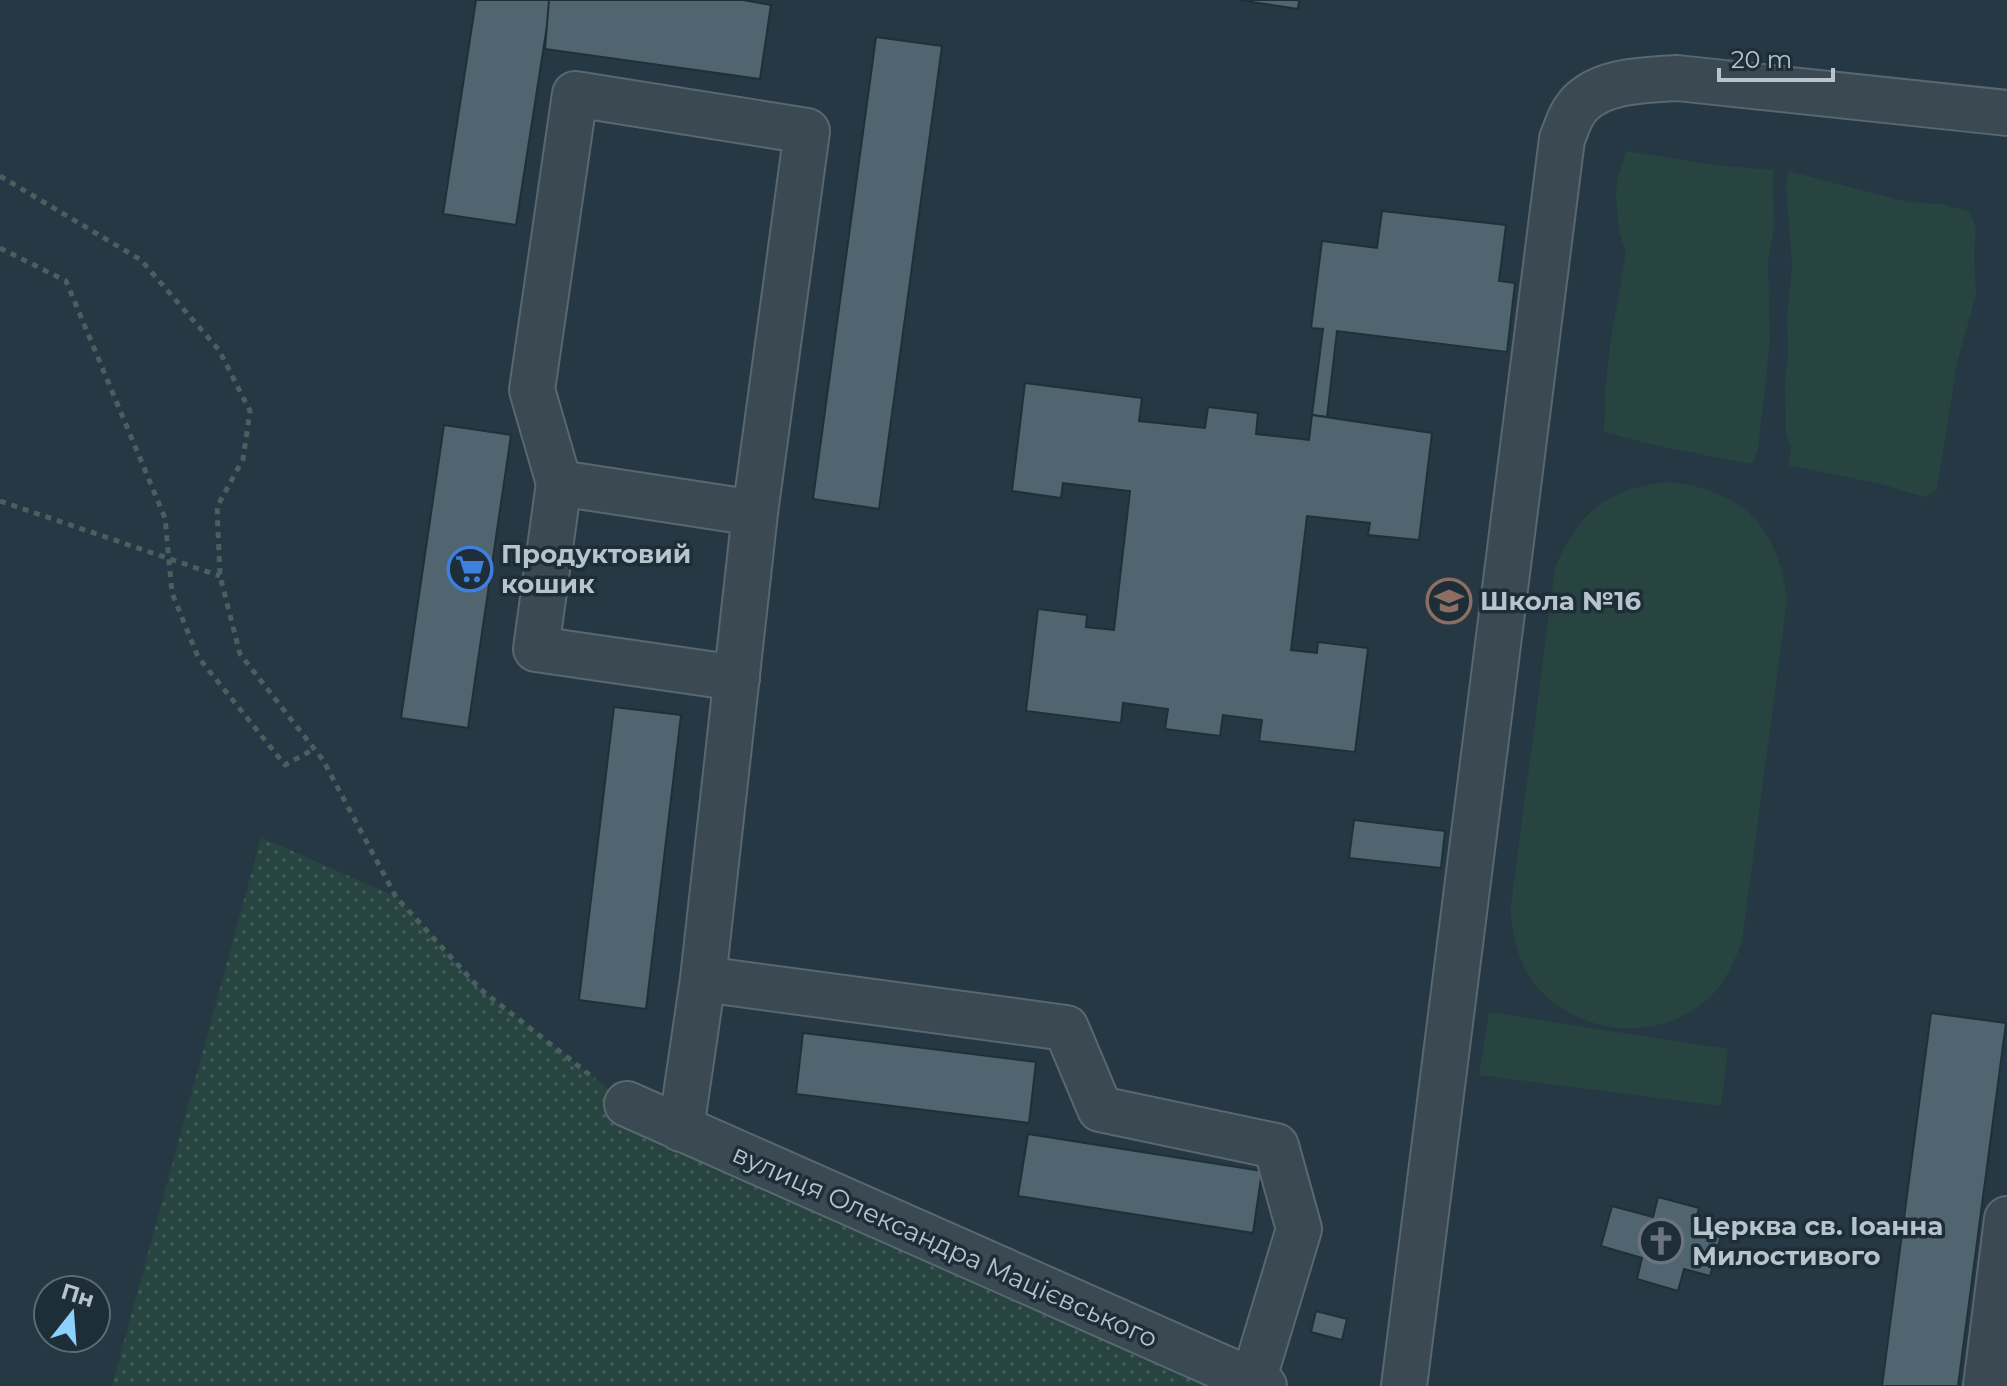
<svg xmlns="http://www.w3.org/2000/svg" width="2007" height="1386" font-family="Montserrat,sans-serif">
	<defs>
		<pattern id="green-dots" width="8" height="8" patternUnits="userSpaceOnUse" patternTransform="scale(2)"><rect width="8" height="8" fill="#274441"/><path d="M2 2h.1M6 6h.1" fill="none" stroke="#445d5b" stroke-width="1.8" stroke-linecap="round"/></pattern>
	</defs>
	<rect width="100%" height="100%" fill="#253843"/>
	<polygon fill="url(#green-dots)" points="261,837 396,897 480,989 627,1104 1264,1386 112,1386"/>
	<g fill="#274441">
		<polygon points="1626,151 1714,165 1773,170 1774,228 1768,262 1770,342 1758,450 1752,464 1667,448 1604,432 1605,392 1610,345 1626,252 1619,232 1616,196 1617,180"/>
		<polygon points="1788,171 1907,202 1941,204 1970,212 1976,228 1974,253 1976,295 1957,363 1937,490 1924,497 1880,484 1788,465 1791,448 1786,433 1785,382 1788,352 1787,318 1792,265 1786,189"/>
		<path d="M1670,482C1743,491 1778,526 1787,600L1742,942C1734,961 1727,980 1712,995C1659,1048 1564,1036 1526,971C1516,953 1513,933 1510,912L1555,568C1579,511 1607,488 1670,482Z"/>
		<polygon points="1489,1012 1728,1049 1721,1106 1479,1075"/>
	</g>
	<g fill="#516570" stroke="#20303a" stroke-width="2">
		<polygon points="476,0 551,0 516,225 443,214"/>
		<polygon points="549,0 743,0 771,5 760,79 545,49"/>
		<polygon points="1239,0 1299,0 1298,9"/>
		<polygon points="876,37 942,46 879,509 813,499"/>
		<polygon points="1382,211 1506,225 1499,281 1515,283 1507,352 1337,331 1327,417 1312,415 1323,329 1311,328 1322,241 1377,248"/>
		<polygon points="1025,383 1142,398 1139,421 1205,428 1208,407 1258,413 1256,434 1309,440 1312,415 1432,433 1419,540 1368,535 1370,523 1307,516 1291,650 1317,653 1318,642 1368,648 1355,752 1259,741 1262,720 1223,715 1220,736 1165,729 1168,709 1123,703 1121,723 1026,711 1038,609 1087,615 1086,627 1114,630 1130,491 1063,483 1061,498 1012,491"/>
		<polygon points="444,425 511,435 468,728 401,718"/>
		<polygon points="614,707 681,715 646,1009 579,1000"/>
		<polygon points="1354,820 1445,831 1441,868 1349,858"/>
		<polygon points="1931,1013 2006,1023 1958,1386 1882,1386"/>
		<polygon points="803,1033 1036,1062 1029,1123 796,1094"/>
		<polygon points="1028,1134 1262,1171 1253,1233 1018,1196"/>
		<polygon points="1658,1197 1699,1208 1693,1229 1721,1236 1710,1276 1684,1269 1678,1291 1637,1279 1642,1258 1601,1246 1612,1206 1653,1217"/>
		<polygon points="1316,1311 1347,1319 1342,1340 1311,1332"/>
	</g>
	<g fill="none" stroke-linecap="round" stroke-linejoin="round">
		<g stroke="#586770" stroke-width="48">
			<g id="minor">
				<polyline points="559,483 536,649 737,678"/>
				<polyline points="703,979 1066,1028 1100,1109 1276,1146 1299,1229 1253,1381"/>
				<polyline points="627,1104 1264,1386"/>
				<polyline points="681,1129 703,979 755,513 807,131 575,94 532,390 559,483 755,513"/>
				<path d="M1404,1386L1562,139C1566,130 1569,118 1575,110C1595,80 1645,80 1677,78L2007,113"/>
				<polyline points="1986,1386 2007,1219"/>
			</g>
		</g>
		<g stroke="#48615f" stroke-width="5" stroke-dasharray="6 6" stroke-linecap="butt">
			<polyline points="0,176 141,260 219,350 250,411 243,459 217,507 220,576 240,654 323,760 396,897 480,989 595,1079"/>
			<polyline points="0,248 66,281 165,518 172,593 198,657 285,765 314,749"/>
			<polyline points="0,501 220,576"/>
		</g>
		<use href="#minor" stroke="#3a4952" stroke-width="44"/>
	</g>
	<defs>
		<g id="supermarket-ring" transform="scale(2.3)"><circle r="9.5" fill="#1e2e38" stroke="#3f7fe0" stroke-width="1.5"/><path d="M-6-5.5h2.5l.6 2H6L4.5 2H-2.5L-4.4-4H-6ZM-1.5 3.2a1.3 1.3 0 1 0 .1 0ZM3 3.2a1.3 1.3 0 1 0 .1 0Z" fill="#3f7fe0"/></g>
		<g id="school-ring" transform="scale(2.3)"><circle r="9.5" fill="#1e2e38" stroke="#8d6e63" stroke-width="1.5"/><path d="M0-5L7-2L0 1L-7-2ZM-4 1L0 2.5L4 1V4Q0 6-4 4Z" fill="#8d6e63"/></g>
		<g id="church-ring" transform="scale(2.3)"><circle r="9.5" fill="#1e2e38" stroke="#6b7280" stroke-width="1.5"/><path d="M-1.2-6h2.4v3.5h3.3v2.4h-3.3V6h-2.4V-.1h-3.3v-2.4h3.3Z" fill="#6b7280"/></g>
	</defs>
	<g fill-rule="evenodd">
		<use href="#supermarket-ring" x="470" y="569"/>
		<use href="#school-ring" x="1449" y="601"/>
		<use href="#church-ring" x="1661" y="1241"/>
	</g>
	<g text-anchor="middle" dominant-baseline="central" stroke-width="7" stroke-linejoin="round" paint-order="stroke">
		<g font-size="26" font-weight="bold" fill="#b7c4cc" stroke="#1e2e38" text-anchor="start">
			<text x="501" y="554">Продуктовий<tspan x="501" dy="30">кошик</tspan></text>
			<text x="1480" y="601">Школа №16</text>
			<text x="1692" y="1226">Церква св. Іоанна<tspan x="1692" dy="30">Милостивого</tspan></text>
		</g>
		<g font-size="26" fill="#b7c4cc" stroke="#1e2e38">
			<text transform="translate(945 1246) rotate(24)">вулиця Олександра Мацієвського</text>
		</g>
	</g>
	<g transform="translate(72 1314) rotate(17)"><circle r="38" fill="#1e2e38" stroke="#5b6a73" stroke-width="2"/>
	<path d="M0-6L14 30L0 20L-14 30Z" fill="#8cd0fc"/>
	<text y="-12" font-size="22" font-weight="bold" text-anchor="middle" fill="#b7c4cc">Пн</text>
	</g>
	<path d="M1719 68v12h114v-12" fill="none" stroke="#b7c4cc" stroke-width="4"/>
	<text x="1731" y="68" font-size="24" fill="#b7c4cc" stroke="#1e2e38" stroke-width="6" paint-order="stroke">20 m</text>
</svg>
